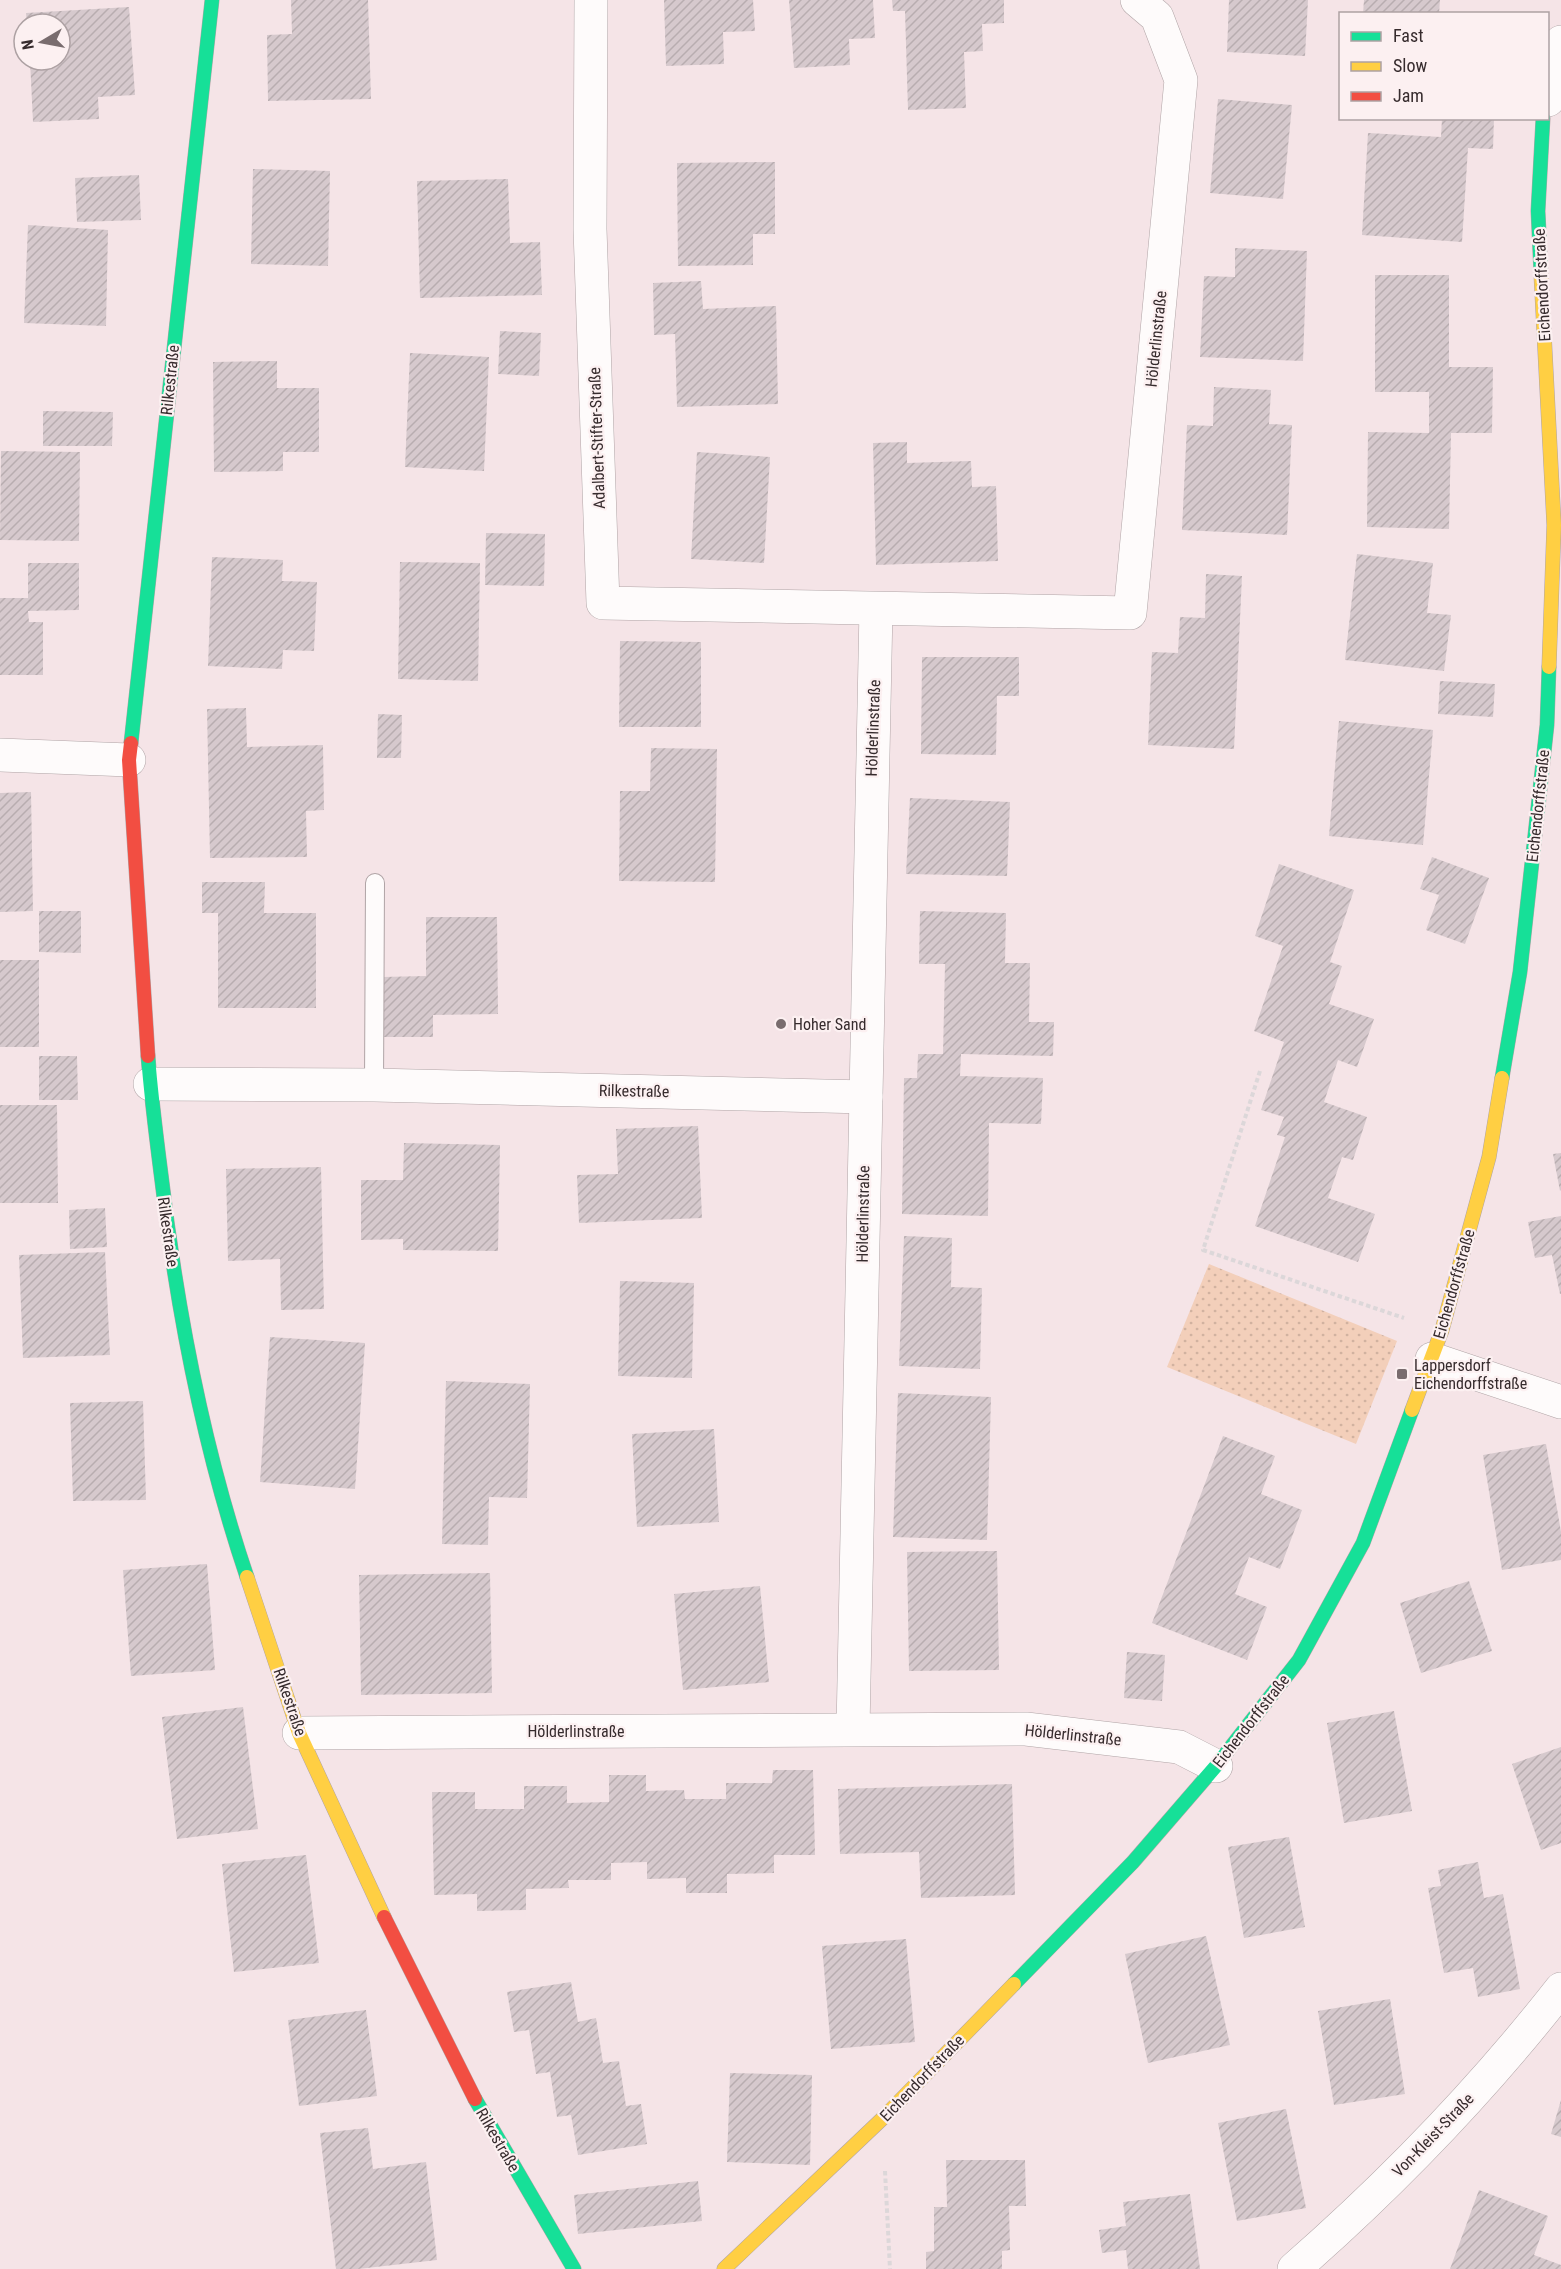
<svg xmlns="http://www.w3.org/2000/svg" width="1561" height="2269" font-family="'Roboto Condensed',sans-serif">
	<defs>
		<pattern id="park-dots" width="8" height="8" patternUnits="userSpaceOnUse" patternTransform="scale(1.5)"><rect width="8" height="8" fill="#f3cfba"/><path d="M2 2h.1M6 6h.1" fill="none" stroke="#d1b2a0" stroke-width="1.8" stroke-linecap="round"/></pattern>
		<pattern id="building-hatch" width="6" height="6" patternUnits="userSpaceOnUse" patternTransform="scale(1.5)"><rect width="6" height="6" fill="#d6c9cd"/><path d="M-1 1l2-2M0 6l6-6M5 7l2-2" fill="none" stroke="#b8adb0"/></pattern>
	</defs>
	<rect width="100%" height="100%" fill="#f5e4e7"/>
	<polygon fill="url(#park-dots)" points="1209,1264 1397,1341 1356,1444 1167,1367"/>
	<g fill="url(#building-hatch)">
		<polygon points="291,0 368,0 371,99 268,101 267,35 292,34"/>
		<polygon points="664,0 753,0 755,31 723,32 724,64 666,66"/>
		<polygon points="789,0 873,0 875,38 849,39 850,65 794,68"/>
		<polygon points="892,0 1004,0 1004,23 982,24 983,51 964,52 966,108 908,110 905,11 893,11"/>
		<polygon points="1229,0 1308,0 1305,56 1227,52"/>
		<polygon points="1364,0 1440,0 1439,14 1363,14"/>
		<polygon points="129,7 135,95 98,97 99,119 33,122 30,60 60,60 60,24 27,24 26,13"/>
		<polygon points="1218,99 1292,105 1283,199 1210,193"/>
		<polygon points="1442,118 1494,118 1493,149 1468,148 1462,242 1362,235 1368,133 1441,137"/>
		<polygon points="775,162 775,234 753,234 753,265 678,266 677,163"/>
		<polygon points="253,169 330,171 328,266 251,264"/>
		<polygon points="139,175 141,220 77,222 75,178"/>
		<polygon points="508,179 510,243 540,242 542,295 420,298 417,181"/>
		<polygon points="28,225 108,230 106,326 24,323"/>
		<polygon points="1235,248 1307,251 1303,361 1200,357 1204,276 1235,277"/>
		<polygon points="1375,275 1449,275 1449,367 1493,367 1492,433 1451,433 1449,529 1367,527 1368,432 1429,433 1429,392 1375,392"/>
		<polygon points="701,281 703,309 776,306 778,404 677,407 675,334 654,335 653,283"/>
		<polygon points="500,331 541,333 539,376 498,374"/>
		<polygon points="410,353 489,357 484,471 405,467"/>
		<polygon points="277,361 277,388 319,388 319,452 283,452 283,471 214,472 213,362"/>
		<polygon points="1214,387 1271,390 1269,424 1292,425 1287,535 1182,530 1187,425 1213,426"/>
		<polygon points="43,411 113,412 112,446 43,446"/>
		<polygon points="907,442 907,463 971,461 972,487 996,486 998,561 876,565 873,443"/>
		<polygon points="1,451 80,452 79,541 0,540"/>
		<polygon points="697,452 770,457 764,563 691,559"/>
		<polygon points="486,533 545,534 544,586 485,585"/>
		<polygon points="1357,554 1433,563 1427,613 1451,615 1444,671 1345,660"/>
		<polygon points="212,557 283,560 282,581 317,582 314,651 283,650 282,669 208,666"/>
		<polygon points="400,562 480,563 478,681 398,679"/>
		<polygon points="28,563 79,563 79,610 28,611 29,622 43,622 43,675 0,675 0,598 28,598"/>
		<polygon points="1206,574 1242,576 1234,749 1148,745 1152,652 1178,653 1180,617 1205,618"/>
		<polygon points="620,641 701,642 701,727 619,727"/>
		<polygon points="922,657 1019,657 1019,696 997,696 996,755 921,754"/>
		<polygon points="1440,681 1495,684 1493,717 1438,714"/>
		<polygon points="246,708 247,747 323,745 324,810 306,811 307,857 210,858 207,709"/>
		<polygon points="378,714 402,715 401,758 377,758"/>
		<polygon points="1339,721 1433,730 1423,845 1329,836"/>
		<polygon points="651,748 717,749 715,882 619,881 620,791 650,791"/>
		<polygon points="31,792 33,911 0,912 0,793"/>
		<polygon points="910,798 1010,802 1007,876 906,874"/>
		<polygon points="1432,857 1489,878 1465,944 1426,930 1439,895 1420,889"/>
		<polygon points="1279,864 1354,890 1330,962 1342,966 1329,1004 1374,1019 1357,1067 1338,1060 1324,1102 1367,1117 1353,1160 1342,1157 1328,1198 1375,1214 1358,1262 1255,1226 1285,1137 1277,1135 1284,1117 1261,1110 1284,1042 1254,1031 1283,946 1255,936"/>
		<polygon points="202,882 265,882 264,913 316,913 316,1008 218,1008 218,913 202,913"/>
		<polygon points="39,911 81,911 81,953 39,952"/>
		<polygon points="920,911 1006,913 1005,963 1030,963 1029,1022 1054,1022 1053,1056 961,1054 960,1076 1043,1078 1041,1124 989,1123 988,1216 902,1214 904,1078 917,1078 918,1054 943,1054 945,964 919,964"/>
		<polygon points="426,917 497,917 498,1014 433,1015 433,1037 382,1037 382,977 426,976"/>
		<rect x="0" y="960" width="39" height="87"/>
		<polygon points="39,1056 77,1056 78,1100 39,1100"/>
		<polygon points="0,1105 57,1105 58,1203 0,1203"/>
		<polygon points="698,1126 702,1218 579,1223 577,1175 618,1174 616,1129"/>
		<polygon points="404,1143 500,1145 498,1251 403,1250 403,1239 361,1240 361,1180 403,1180"/>
		<polygon points="1561,1153 1561,1190 1560,1191 1553,1154"/>
		<polygon points="321,1167 324,1309 281,1310 280,1259 228,1261 226,1169"/>
		<polygon points="105,1208 107,1247 70,1249 69,1210"/>
		<polygon points="1561,1216 1561,1294 1560,1294 1552,1255 1535,1258 1528,1222"/>
		<polygon points="904,1236 952,1238 951,1287 982,1288 980,1369 899,1366"/>
		<polygon points="105,1252 110,1355 23,1358 19,1255"/>
		<polygon points="620,1281 694,1283 692,1378 618,1376"/>
		<polygon points="270,1337 365,1343 355,1489 260,1482"/>
		<polygon points="446,1381 530,1384 527,1498 489,1497 488,1545 442,1544"/>
		<polygon points="898,1393 991,1397 987,1540 893,1537"/>
		<polygon points="143,1401 146,1500 73,1501 70,1403"/>
		<polygon points="714,1429 719,1522 637,1527 632,1434"/>
		<polygon points="1223,1436 1275,1456 1261,1494 1302,1510 1280,1569 1249,1557 1235,1594 1267,1607 1247,1660 1152,1623"/>
		<polygon points="1546,1444 1561,1532 1561,1560 1502,1570 1483,1455"/>
		<polygon points="997,1551 999,1670 909,1671 907,1552"/>
		<polygon points="207,1564 215,1670 131,1676 123,1570"/>
		<polygon points="490,1573 492,1693 361,1695 359,1575"/>
		<polygon points="1469,1581 1492,1651 1421,1673 1400,1603"/>
		<polygon points="760,1586 769,1682 683,1690 674,1594"/>
		<polygon points="1127,1652 1165,1655 1162,1701 1124,1698"/>
		<polygon points="243,1707 258,1829 177,1839 162,1717"/>
		<polygon points="1394,1711 1412,1811 1344,1823 1327,1723"/>
		<polygon points="1561,1747 1561,1843 1541,1850 1512,1764"/>
		<polygon points="773,1770 813,1770 815,1855 774,1855 774,1873 727,1874 727,1893 686,1893 686,1878 647,1879 647,1862 611,1863 611,1880 568,1880 569,1888 526,1889 526,1910 477,1911 477,1894 434,1895 432,1792 475,1792 475,1809 524,1809 524,1786 567,1786 567,1803 609,1802 609,1775 646,1775 646,1791 684,1790 685,1799 726,1799 726,1783 772,1783"/>
		<polygon points="1012,1784 1015,1895 921,1898 919,1852 840,1854 838,1789"/>
		<polygon points="1289,1837 1305,1927 1244,1938 1228,1847"/>
		<polygon points="306,1855 319,1963 234,1972 222,1864"/>
		<polygon points="1478,1862 1484,1898 1503,1894 1520,1989 1478,1997 1473,1968 1444,1973 1428,1888 1441,1886 1438,1870"/>
		<polygon points="1206,1936 1230,2045 1148,2063 1125,1954"/>
		<polygon points="906,1939 915,2042 831,2049 822,1946"/>
		<polygon points="571,1982 578,2022 596,2018 603,2063 619,2061 626,2106 641,2104 647,2144 578,2155 571,2115 557,2117 550,2072 536,2074 529,2030 514,2032 507,1992"/>
		<polygon points="1390,1999 1405,2094 1334,2105 1318,2011"/>
		<polygon points="366,2010 377,2096 299,2106 288,2020"/>
		<polygon points="730,2073 812,2075 810,2165 727,2162"/>
		<polygon points="1561,2100 1561,2137 1551,2134"/>
		<polygon points="1286,2109 1306,2208 1237,2221 1218,2123"/>
		<polygon points="368,2128 373,2169 426,2162 437,2260 358,2269 336,2269 320,2133"/>
		<polygon points="946,2160 1025,2160 1026,2206 1009,2206 1010,2250 1002,2251 1002,2269 926,2269 926,2252 934,2251 934,2207 947,2207"/>
		<polygon points="698,2181 702,2221 578,2234 574,2195"/>
		<polygon points="1479,2190 1548,2216 1534,2255 1561,2265 1561,2269 1450,2269"/>
		<polygon points="1190,2194 1200,2269 1128,2269 1126,2250 1102,2253 1099,2230 1126,2226 1123,2202"/>
	</g>
	<g fill="none" stroke-linecap="round" stroke-linejoin="round">
		<g stroke="#b0a4a6" stroke-width="20">
			<polyline id="lane" points="374,1085 375,883"/>
		</g>
		<g stroke="#b0a4a6" stroke-width="34">
			<g id="street">
				<polyline points="591,0 590,229 603,603 1130,613 1181,80 1157,17 1137,0"/>
				<polyline points="1548,100 1561,42"/>
				<polyline points="0,755 129,760"/>
				<polyline points="150,1084 374,1085 866,1097"/>
				<polyline points="1432,1359 1561,1402"/>
				<polyline points="853,1729 876,609"/>
				<polyline points="299,1733 1026,1729 1179,1747 1216,1766"/>
				<path d="M1294,2269C1391,2184 1481,2091 1561,1989"/>
			</g>
		</g>
		<g stroke="#b0a4a6" stroke-width="15">
			<g id="fast">
				<polyline points="1541,274 1538,211 1543,118"/>
				<polyline points="131,743 212,0"/>
				<path d="M148,1056C151,1096 156,1135 161,1174C177,1310 203,1447 247,1577"/>
				<polyline points="1502,1078 1520,972 1547,725 1549,667"/>
				<polyline points="1014,1984 1133,1862 1216,1766 1299,1660 1363,1543 1412,1410"/>
				<polyline points="475,2099 574,2269"/>
			</g>
		</g>
		<g stroke="#b0a4a6" stroke-width="15">
			<g id="slow">
				<polyline points="1541,274 1554,525 1549,667"/>
				<polyline points="1412,1410 1442,1330 1489,1157 1502,1078"/>
				<polyline points="247,1577 299,1733 384,1917"/>
				<polyline points="724,2269 882,2119 1014,1984"/>
			</g>
		</g>
		<g stroke="#b0a4a6" stroke-width="15">
			<g id="jam">
				<polyline points="131,743 129,760 148,1056"/>
				<polyline points="384,1917 475,2099"/>
			</g>
		</g>
		<g stroke="#dcd7d9" stroke-width="4" stroke-dasharray="4.5 3" stroke-linecap="butt">
			<polyline points="1260,1071 1203,1250 1404,1318"/>
			<polyline points="885,2171 890,2269"/>
		</g>
		<use href="#lane" stroke="#fefbfb" stroke-width="18"/>
		<use href="#street" stroke="#fefbfb" stroke-width="33"/>
		<use href="#fast" stroke="#16e098" stroke-width="14"/>
		<use href="#slow" stroke="#ffcf43" stroke-width="14"/>
		<use href="#jam" stroke="#f24e42" stroke-width="14"/>
	</g>
	<g fill="#796c6e" stroke="#fcf0f1" stroke-width="2">
		<circle cx="781" cy="1024" r="6"/>
		<rect x="1396" y="1368" width="12" height="12" rx="3"/>
	</g>
	<g text-anchor="middle" dominant-baseline="central" stroke-width="4.5" stroke-linejoin="round" paint-order="stroke">
		<g font-size="16" fill="#362b2d" stroke="#fcf0f1">
			<text transform="translate(1542 285) rotate(-93)">Eichendorffstraße</text>
			<text transform="translate(1156 339) rotate(-84)">Hölderlinstraße</text>
			<text transform="translate(170 380) rotate(-84)">Rilkestraße</text>
			<text transform="translate(597 438) rotate(-92)">Adalbert-Stifter-Straße</text>
			<text transform="translate(873 728) rotate(-88)">Hölderlinstraße</text>
			<text transform="translate(1538 806) rotate(-84)">Eichendorffstraße</text>
			<text transform="translate(634 1091) rotate(1)">Rilkestraße</text>
			<text transform="translate(863 1214) rotate(-89)">Hölderlinstraße</text>
			<text transform="translate(168 1232) rotate(82)">Rilkestraße</text>
			<text transform="translate(1454 1284) rotate(-74)">Eichendorffstraße</text>
			<text transform="translate(290 1702) rotate(71)">Rilkestraße</text>
			<text transform="translate(1251 1721) rotate(-52)">Eichendorffstraße</text>
			<text x="576" y="1731">Hölderlinstraße</text>
			<text transform="translate(1073 1735) rotate(6)">Hölderlinstraße</text>
			<text transform="translate(922 2078) rotate(-46)">Eichendorffstraße</text>
			<text transform="translate(1433 2135) rotate(-46)">Von-Kleist-Straße</text>
			<text transform="translate(498 2140) rotate(60)">Rilkestraße</text>
		</g>
		<g font-size="16" fill="#362b2d" stroke="#fcf0f1" text-anchor="start">
			<text x="793" y="1024">Hoher Sand</text>
			<text x="1414" y="1365">Lappersdorf<tspan x="1414" dy="18">Eichendorffstraße</tspan></text>
		</g>
	</g>
	<rect x="1339" y="12" width="210" height="108" fill="#fcf0f1" stroke="#ada1a3" stroke-width="1.5"/>
	<rect x="1351" y="32" width="30" height="9" fill="#16e098" stroke="#ada1a3" stroke-width="1.5"/>
	<text x="1393" y="42" font-size="18" fill="#362b2d">Fast</text>
	<rect x="1351" y="62" width="30" height="9" fill="#ffcf43" stroke="#ada1a3" stroke-width="1.5"/>
	<text x="1393" y="72" font-size="18" fill="#362b2d">Slow</text>
	<rect x="1351" y="92" width="30" height="9" fill="#f24e42" stroke="#ada1a3" stroke-width="1.5"/>
	<text x="1393" y="102" font-size="18" fill="#362b2d">Jam</text>
	<g transform="translate(42 42) rotate(260)"><circle r="28" fill="#fcf0f1" stroke="#ada1a3" stroke-width="1.5"/>
	<path d="M0-4.5L10 22L0 15L-10 22Z" fill="#796c6e"/>
	<text y="-9" font-size="16" font-weight="bold" text-anchor="middle" fill="#362b2d">N</text>
	</g>
</svg>
